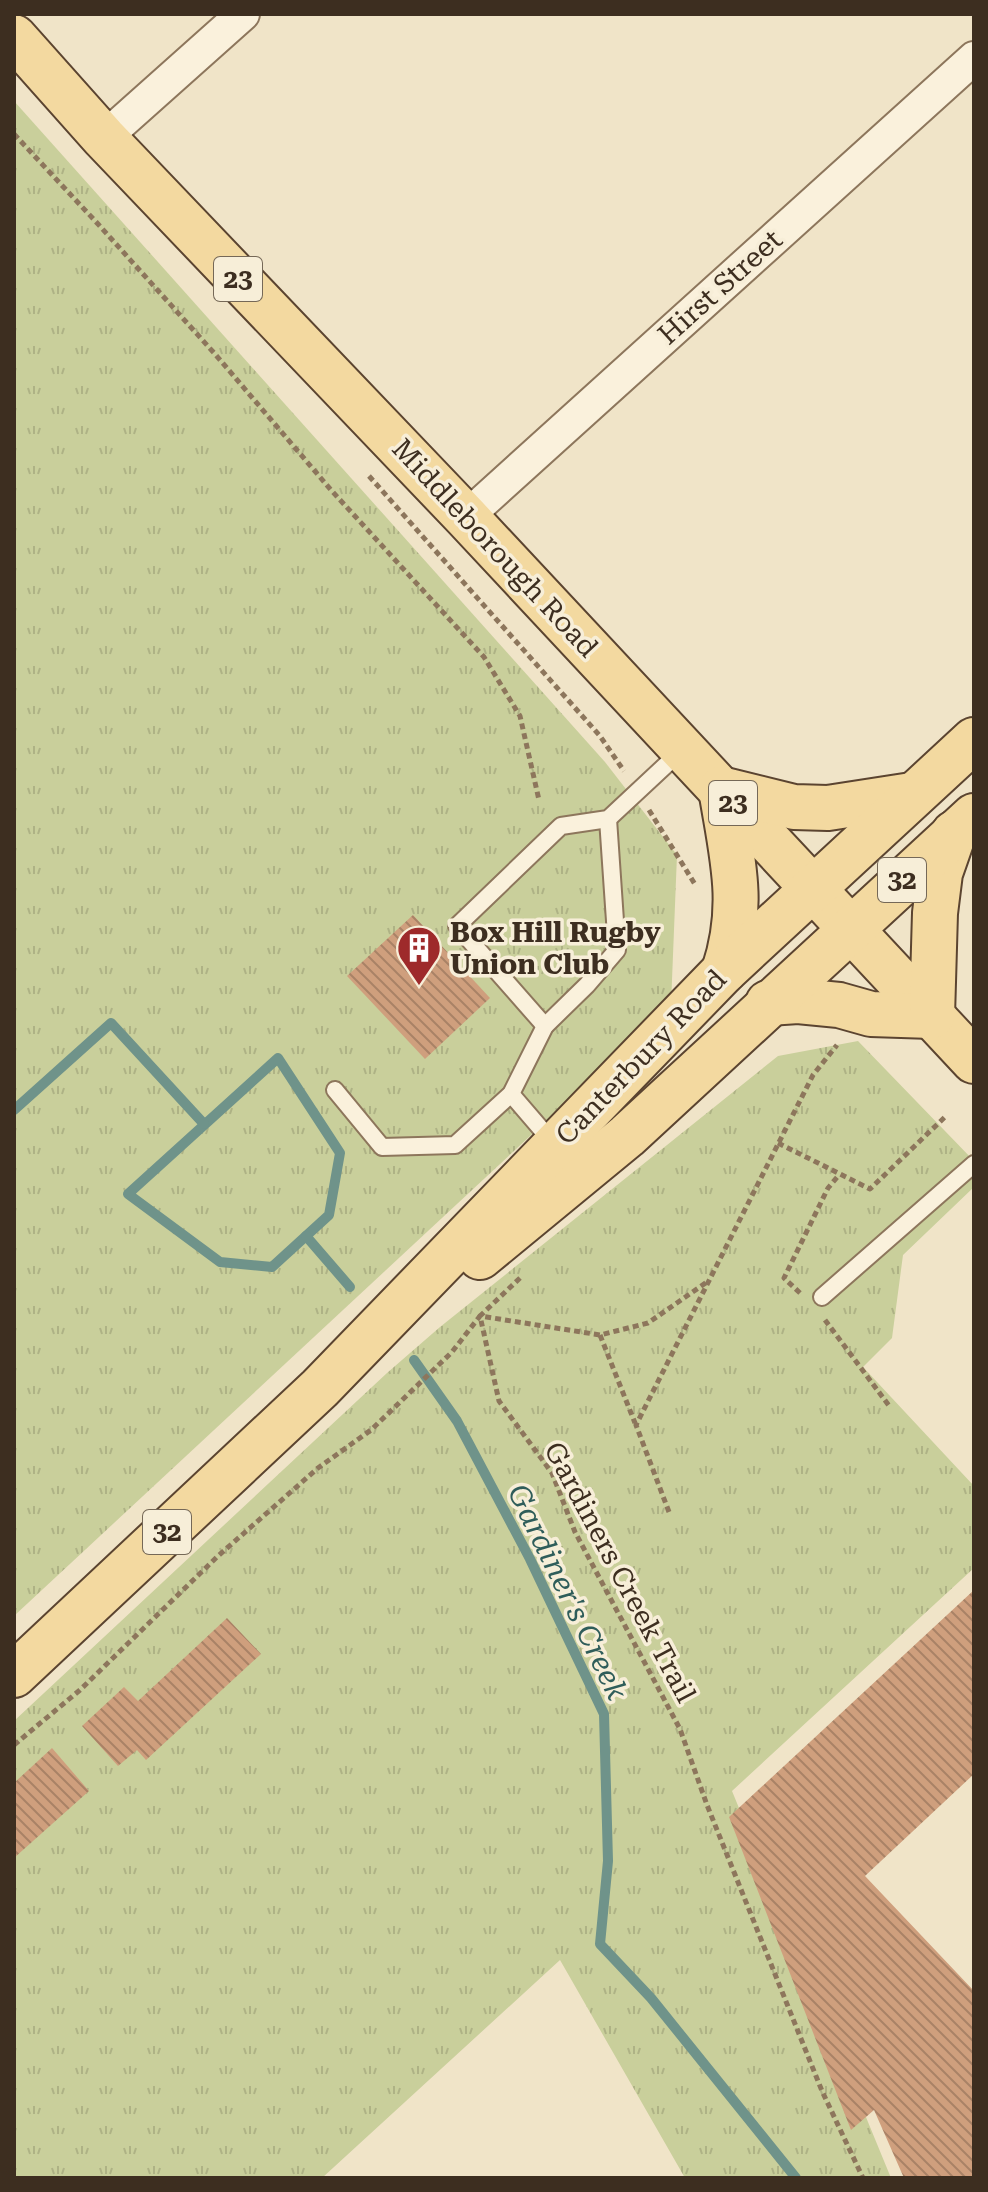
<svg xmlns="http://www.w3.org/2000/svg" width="988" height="2192" font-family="'Roboto Serif',serif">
	<defs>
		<pattern id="park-tufts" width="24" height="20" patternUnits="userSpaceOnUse" patternTransform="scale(2)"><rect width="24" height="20" fill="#c9cf9b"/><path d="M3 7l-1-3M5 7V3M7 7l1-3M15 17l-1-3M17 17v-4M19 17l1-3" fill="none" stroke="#aeb285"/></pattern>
		<pattern id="building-back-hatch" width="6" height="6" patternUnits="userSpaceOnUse" patternTransform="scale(2)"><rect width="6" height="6" fill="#cf9f7d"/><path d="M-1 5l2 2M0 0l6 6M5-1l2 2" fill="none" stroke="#a98266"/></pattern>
	</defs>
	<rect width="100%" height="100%" fill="#f0e4c8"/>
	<g fill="url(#park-tufts)">
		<polygon points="14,101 605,762 677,855 671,1005 14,1616"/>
		<polygon points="858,1041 974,1161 974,1187 903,1255 892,1338 863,1367 974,1486 974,1568 732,1791 891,2178 685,2178 560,1960 322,2178 14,2178 14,1721 387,1373 440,1327 778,1056"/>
	</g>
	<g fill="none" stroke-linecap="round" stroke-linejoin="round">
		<g stroke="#6f938a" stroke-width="10">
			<polygon points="278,1058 340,1153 329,1215 272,1267 220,1262 128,1194"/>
			<polyline points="14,1110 111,1023 204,1124"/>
			<polyline points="306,1236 350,1287"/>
			<polyline points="414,1360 457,1421 530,1559 604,1714 608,1861 600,1944 651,1998 796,2178"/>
		</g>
	</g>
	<g fill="url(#building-back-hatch)">
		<polygon points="413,915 490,998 425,1059 347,976"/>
		<polygon points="974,1590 974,1774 865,1876 974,1991 974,2178 904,2178 874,2110 851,2130 729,1817"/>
		<polygon points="227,1618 261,1654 146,1760 137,1750 118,1766 82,1726 124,1687 138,1701"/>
		<polygon points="52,1748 89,1791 14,1858 14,1783"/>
	</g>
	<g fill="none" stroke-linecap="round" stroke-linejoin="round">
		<g stroke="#8d765c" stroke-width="20">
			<g id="service">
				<polyline points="545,1026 457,926 561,826 608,819 682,750"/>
				<polyline points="335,1090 382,1147 455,1145 511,1094 545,1026 587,985 617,950 608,819"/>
				<polyline points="511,1094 554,1144"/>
				<polyline points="822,1297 974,1164"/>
			</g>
		</g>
		<g stroke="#8d765c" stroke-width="36">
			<g id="minor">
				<polyline points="104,138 243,14"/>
				<polyline points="466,517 974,58"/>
			</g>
		</g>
		<g stroke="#5b4430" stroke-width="48">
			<g id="primary">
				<polyline points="14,37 104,138 466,517 974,1061"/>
				<path d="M724,971C746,905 732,856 721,789L794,807L828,808L912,795"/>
				<polyline points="768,1003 798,1001 839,1005 871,1014 932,1016"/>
				<polyline points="932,1016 935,913 940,873 954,833"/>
				<polyline points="480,1257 627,1136 974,816"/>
				<polyline points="14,1675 320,1388 724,971 974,740"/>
			</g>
		</g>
		<g stroke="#8d765c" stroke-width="5" stroke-dasharray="6 4" stroke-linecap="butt">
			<polyline points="14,134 98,224 215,354 331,490 484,657 520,716 539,800"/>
			<polyline points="369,476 600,736 624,771"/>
			<polyline points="649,810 696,886"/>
			<polyline points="778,1143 870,1189 947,1115"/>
			<polyline points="520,1278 480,1316 499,1401 552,1473 575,1532 680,1729 707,1805 822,2091 863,2178"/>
			<polyline points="800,1293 784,1278 828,1188 839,1175"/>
			<polyline points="825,1320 890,1407"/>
			<polyline points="600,1335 635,1423"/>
			<polyline points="669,1512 636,1425 813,1075 837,1045"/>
			<polyline points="14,1745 80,1690 218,1556 318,1468 371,1430 452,1352 480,1316 600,1335 648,1323 707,1282"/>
		</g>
		<use href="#service" stroke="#faf1dc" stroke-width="16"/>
		<use href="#minor" stroke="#faf1dc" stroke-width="32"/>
		<use href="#primary" stroke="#f3d9a0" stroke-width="44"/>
	</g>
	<defs>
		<g id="building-pin" transform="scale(2.3)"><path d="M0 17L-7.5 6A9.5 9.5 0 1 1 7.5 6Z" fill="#9e2a2b" stroke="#f7eed8"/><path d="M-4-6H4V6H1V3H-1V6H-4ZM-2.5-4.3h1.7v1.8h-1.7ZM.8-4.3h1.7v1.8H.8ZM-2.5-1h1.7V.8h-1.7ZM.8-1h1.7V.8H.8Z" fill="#fff"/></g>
	</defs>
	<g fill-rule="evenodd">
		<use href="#building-pin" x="419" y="948"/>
	</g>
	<g text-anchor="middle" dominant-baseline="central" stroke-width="7" stroke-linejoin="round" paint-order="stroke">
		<g fill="#f7eed8" stroke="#756857" stroke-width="2">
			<rect x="214" y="257" width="48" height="44" rx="6"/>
			<rect x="709" y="781" width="48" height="44" rx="6"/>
			<rect x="878" y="858" width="48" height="44" rx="6"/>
			<rect x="143" y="1510" width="48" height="44" rx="6"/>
		</g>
		<g font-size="26" font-weight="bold" fill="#3d2e20">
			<text x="238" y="279">23</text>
			<text x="733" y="803">23</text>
			<text x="902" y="880">32</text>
			<text x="167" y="1532">32</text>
		</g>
		<g font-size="28" fill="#3d2e20" stroke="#f7eed8">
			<text transform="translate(720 287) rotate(-42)">Hirst Street</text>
			<text transform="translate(495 548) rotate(47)">Middleborough Road</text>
			<text transform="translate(641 1057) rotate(-46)">Canterbury Road</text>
			<text transform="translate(620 1572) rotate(62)">Gardiners Creek Trail</text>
		</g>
		<g font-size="28" font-weight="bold" fill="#3d2e20" stroke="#f7eed8" text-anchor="start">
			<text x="450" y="932">Box Hill Rugby<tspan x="450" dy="32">Union Club</tspan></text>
		</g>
		<g font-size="30" font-style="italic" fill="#2f5d5a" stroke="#f7eed8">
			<text transform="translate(568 1592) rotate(64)">Gardiner's Creek</text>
		</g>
	</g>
	<rect width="988" height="2192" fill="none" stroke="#3d2e20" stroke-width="32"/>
</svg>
